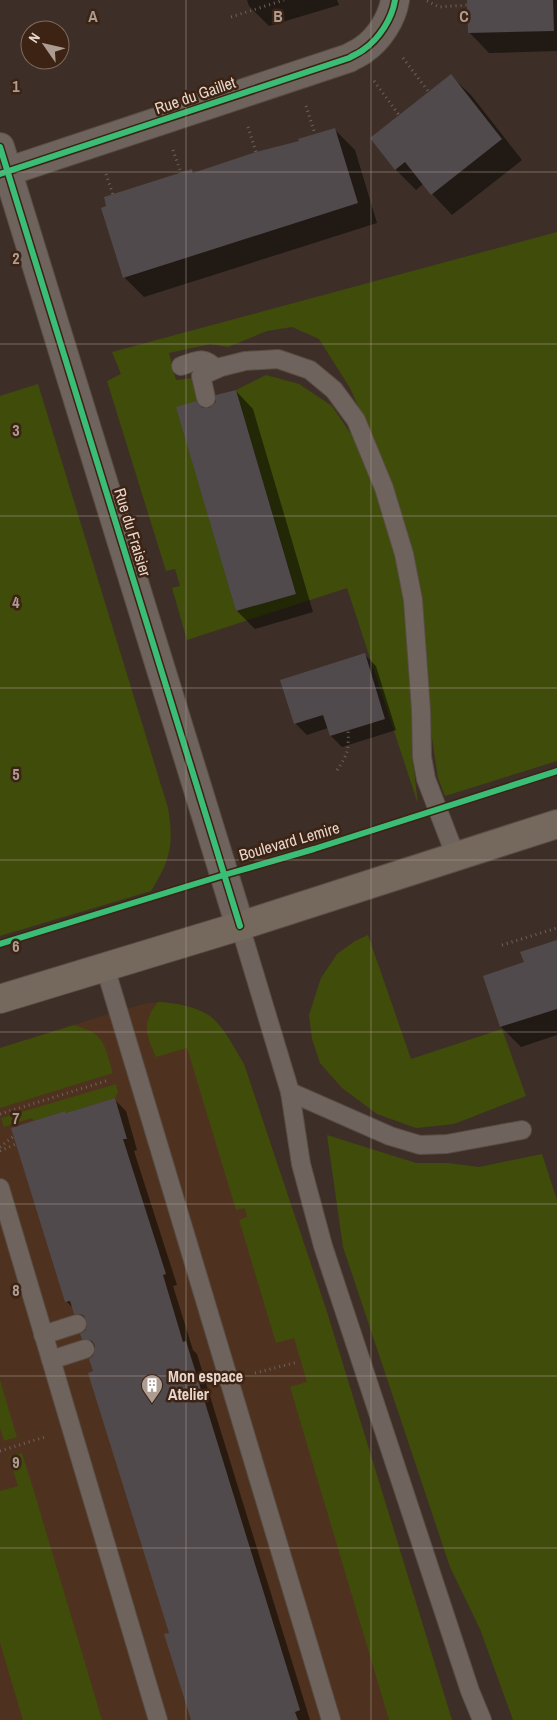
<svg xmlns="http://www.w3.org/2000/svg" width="557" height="1720" font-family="'Archivo Narrow',sans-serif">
	<rect width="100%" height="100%" fill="#3d2f27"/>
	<polygon fill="#4e311e" points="158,1002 184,1005 210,1016 225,1033 244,1064 327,1312 452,1720 0,1720 0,1048 118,1011 144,1004"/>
	<g fill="#404c0a">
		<polygon points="557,232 557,761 445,796 438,778 431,731 419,596 406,529 377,449 350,388 319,339 292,327 267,331 228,347 210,344 169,353 176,380 193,378 198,401 177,407 236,611 296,593 236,390 266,375 299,384 332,406 357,443 383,504 400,579 409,631 413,761 418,804 347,588 187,640 172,588 180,586 175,569 166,571 107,381 121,374 112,352"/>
		<path d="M38,384L168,808C174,844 171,859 151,891L0,936V396Z"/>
		<polygon points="368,935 411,1059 502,1029 526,1096 454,1124 416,1128 377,1114 342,1088 320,1063 312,1039 309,1015 321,978 337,954 355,941"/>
		<path d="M158,1002C173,1002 197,1007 210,1016C225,1028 234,1048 244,1064L327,1312L452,1720H389L290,1387L307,1382L294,1338L276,1343L239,1220L247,1217L245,1208L236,1210L187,1048L156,1057C146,1035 141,1023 158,1002Z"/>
		<path d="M74,1025C106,1034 104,1045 113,1073L0,1108V1048Z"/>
		<polygon points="116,1084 118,1092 115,1098 66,1113 65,1111 33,1121 32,1118 4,1127 1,1118"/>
		<polygon points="327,1135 416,1163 448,1163 479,1167 542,1154 557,1200 557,1720 513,1720 480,1629 450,1567 343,1247"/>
		<polygon points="0,1380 17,1437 4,1441 0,1428"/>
		<polygon points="22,1453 33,1488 102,1720 23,1720 0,1643 0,1491 18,1486 9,1457"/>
	</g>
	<g fill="#0007">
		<polygon points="247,0 337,0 339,5 269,26 249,6"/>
		<polygon points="468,0 557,0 557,51 489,53 469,32"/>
		<polygon points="450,75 471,95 522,160 452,215 423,184 416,190 396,170 371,138"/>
		<polygon points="334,129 355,150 377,223 144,297 124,277 192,170 195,174 300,142"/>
		<polygon points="236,391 253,409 313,612 255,629 237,611 178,408 209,409 217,402"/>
		<polygon points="365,655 376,666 396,730 342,747 331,736 328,728 307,735 295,723"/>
		<polygon points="557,941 557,1035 521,1047 501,1027 485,977 525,963"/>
		<polygon points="114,1099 126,1111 137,1150 134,1151 177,1285 173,1286 193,1350 197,1354 310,1720 192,1720 170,1634 94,1372 96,1351 83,1338 89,1325 87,1325 75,1313 74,1309 67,1302 67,1114"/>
	</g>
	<g fill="#514a4c">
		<polygon points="467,0 553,0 554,31 468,33"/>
		<polygon points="451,74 502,139 431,195 405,162 395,170 370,138"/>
		<polygon points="335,128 358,203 123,278 101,208 106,206 104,197 192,169 193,173 256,152 299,141 298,139"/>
		<polygon points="236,390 296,594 236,611 176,407 196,401 202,408 209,408 216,402 216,395"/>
		<polygon points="365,653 385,719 330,736 323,715 294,724 280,680"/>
		<polygon points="557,940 557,1009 500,1027 483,976 524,962 520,952"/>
		<polygon points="115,1098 127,1139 123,1139 166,1274 163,1275 183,1342 186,1341 300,1710 295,1712 298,1720 191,1720 164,1634 169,1633 88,1373 93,1371 89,1359 93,1356 95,1346 92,1341 82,1339 80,1334 85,1331 87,1326 84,1316 80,1314 74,1314 70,1301 65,1302 11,1128 65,1111 66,1113"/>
	</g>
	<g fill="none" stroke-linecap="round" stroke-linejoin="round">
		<g stroke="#594d45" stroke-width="20">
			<g id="service">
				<path d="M181,366C197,361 204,355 216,369"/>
				<polyline points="206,398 201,376 221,367 245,361 278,359 310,370 334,390 356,420 384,488 404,554 413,600 421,710 422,757 426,779 456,857"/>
				<polyline points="240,926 290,1092 301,1164 323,1246 470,1691 482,1720"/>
				<polyline points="105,967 331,1720"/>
				<polyline points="290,1092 390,1136 420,1145 447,1144 522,1130"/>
				<polyline points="0,1188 158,1720"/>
				<polyline points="43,1335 77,1324"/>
				<polyline points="51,1360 85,1349"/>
			</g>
		</g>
		<g stroke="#594d45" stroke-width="30">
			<g id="minor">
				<polyline points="0,147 240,926"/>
				<path d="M0,174L349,58C354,55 359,53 363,50C379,39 392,19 395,0"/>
			</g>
		</g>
		<g stroke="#594d45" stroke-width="30">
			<polyline id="secondary" points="0,999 240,926 557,824"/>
		</g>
		<g stroke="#6d635d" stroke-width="3" stroke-dasharray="1 4" stroke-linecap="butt">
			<polyline points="427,1 439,7 467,5"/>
			<polyline points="231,17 284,0"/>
			<polyline points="403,58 428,91"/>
			<polyline points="374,81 399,115"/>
			<polyline points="306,106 315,134"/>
			<polyline points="248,127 256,152"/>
			<polyline points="173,150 181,173"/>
			<polyline points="106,174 113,195"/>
			<path d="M337,770C348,755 349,748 348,730"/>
			<polyline points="502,945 557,928"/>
			<polyline points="0,1114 109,1080"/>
			<polyline points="0,1147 14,1136"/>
			<polyline points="0,1151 16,1144"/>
			<polyline points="255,1373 298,1362"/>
			<polyline points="0,1451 45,1437"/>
		</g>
		<use href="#service" stroke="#6e645d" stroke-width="18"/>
		<use href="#minor" stroke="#6e645d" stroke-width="28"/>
		<use href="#secondary" stroke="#75685d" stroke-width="28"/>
		<g stroke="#3c2313" stroke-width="9">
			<g id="cycleway">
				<polyline points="0,147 240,926"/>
				<path d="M0,174L349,58C354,55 359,53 363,50C379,39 392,19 395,0"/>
				<polyline points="0,944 224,875 314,849 557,771"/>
			</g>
		</g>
		<use href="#cycleway" stroke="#3abd76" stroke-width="6"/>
	</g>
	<path fill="none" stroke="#ac9c92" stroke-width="1" stroke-opacity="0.55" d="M186,0V1720M371,0V1720M0,172H557M0,344H557M0,516H557M0,688H557M0,860H557M0,1032H557M0,1204H557M0,1376H557M0,1548H557"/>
	<defs>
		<g id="building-pin" transform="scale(1.125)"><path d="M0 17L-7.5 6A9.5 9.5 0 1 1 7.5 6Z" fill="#ac9c92" stroke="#3c2313"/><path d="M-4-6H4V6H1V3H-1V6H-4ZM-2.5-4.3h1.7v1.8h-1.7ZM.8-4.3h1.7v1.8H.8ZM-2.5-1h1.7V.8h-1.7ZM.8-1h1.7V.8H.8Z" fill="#fff"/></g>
	</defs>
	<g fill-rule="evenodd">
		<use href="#building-pin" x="152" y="1385"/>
	</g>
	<g text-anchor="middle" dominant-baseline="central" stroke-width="5" stroke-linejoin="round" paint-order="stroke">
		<g font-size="16" fill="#e7d6cc" stroke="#3c2313">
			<text transform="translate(195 95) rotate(-19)">Rue du Gaillet</text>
			<text transform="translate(133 532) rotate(73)">Rue du Fraisier</text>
			<text transform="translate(289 841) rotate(-16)">Boulevard Lemire</text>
		</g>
		<g font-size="16" font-weight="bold" fill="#e7d6cc" stroke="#3c2313" text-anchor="start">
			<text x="168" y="1376">Mon espace<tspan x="168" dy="18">Atelier</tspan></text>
		</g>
	</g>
	<g font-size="16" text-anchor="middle" font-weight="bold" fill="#ac9c92" stroke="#3c2313" stroke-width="5" stroke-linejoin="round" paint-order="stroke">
		<text x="93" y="22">A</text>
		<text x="278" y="22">B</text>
		<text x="464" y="22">C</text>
		<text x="16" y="92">1</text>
		<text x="16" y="264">2</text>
		<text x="16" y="436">3</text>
		<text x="16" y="608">4</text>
		<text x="16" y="780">5</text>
		<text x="16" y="952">6</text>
		<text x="16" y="1124">7</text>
		<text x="16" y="1296">8</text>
		<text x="16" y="1468">9</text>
	</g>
	<g transform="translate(45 45) rotate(304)"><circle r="24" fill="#3c2313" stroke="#806b5d"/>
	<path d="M0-4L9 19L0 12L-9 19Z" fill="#ac9c92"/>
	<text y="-8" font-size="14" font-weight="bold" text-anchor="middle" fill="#e7d6cc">N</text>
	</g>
</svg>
